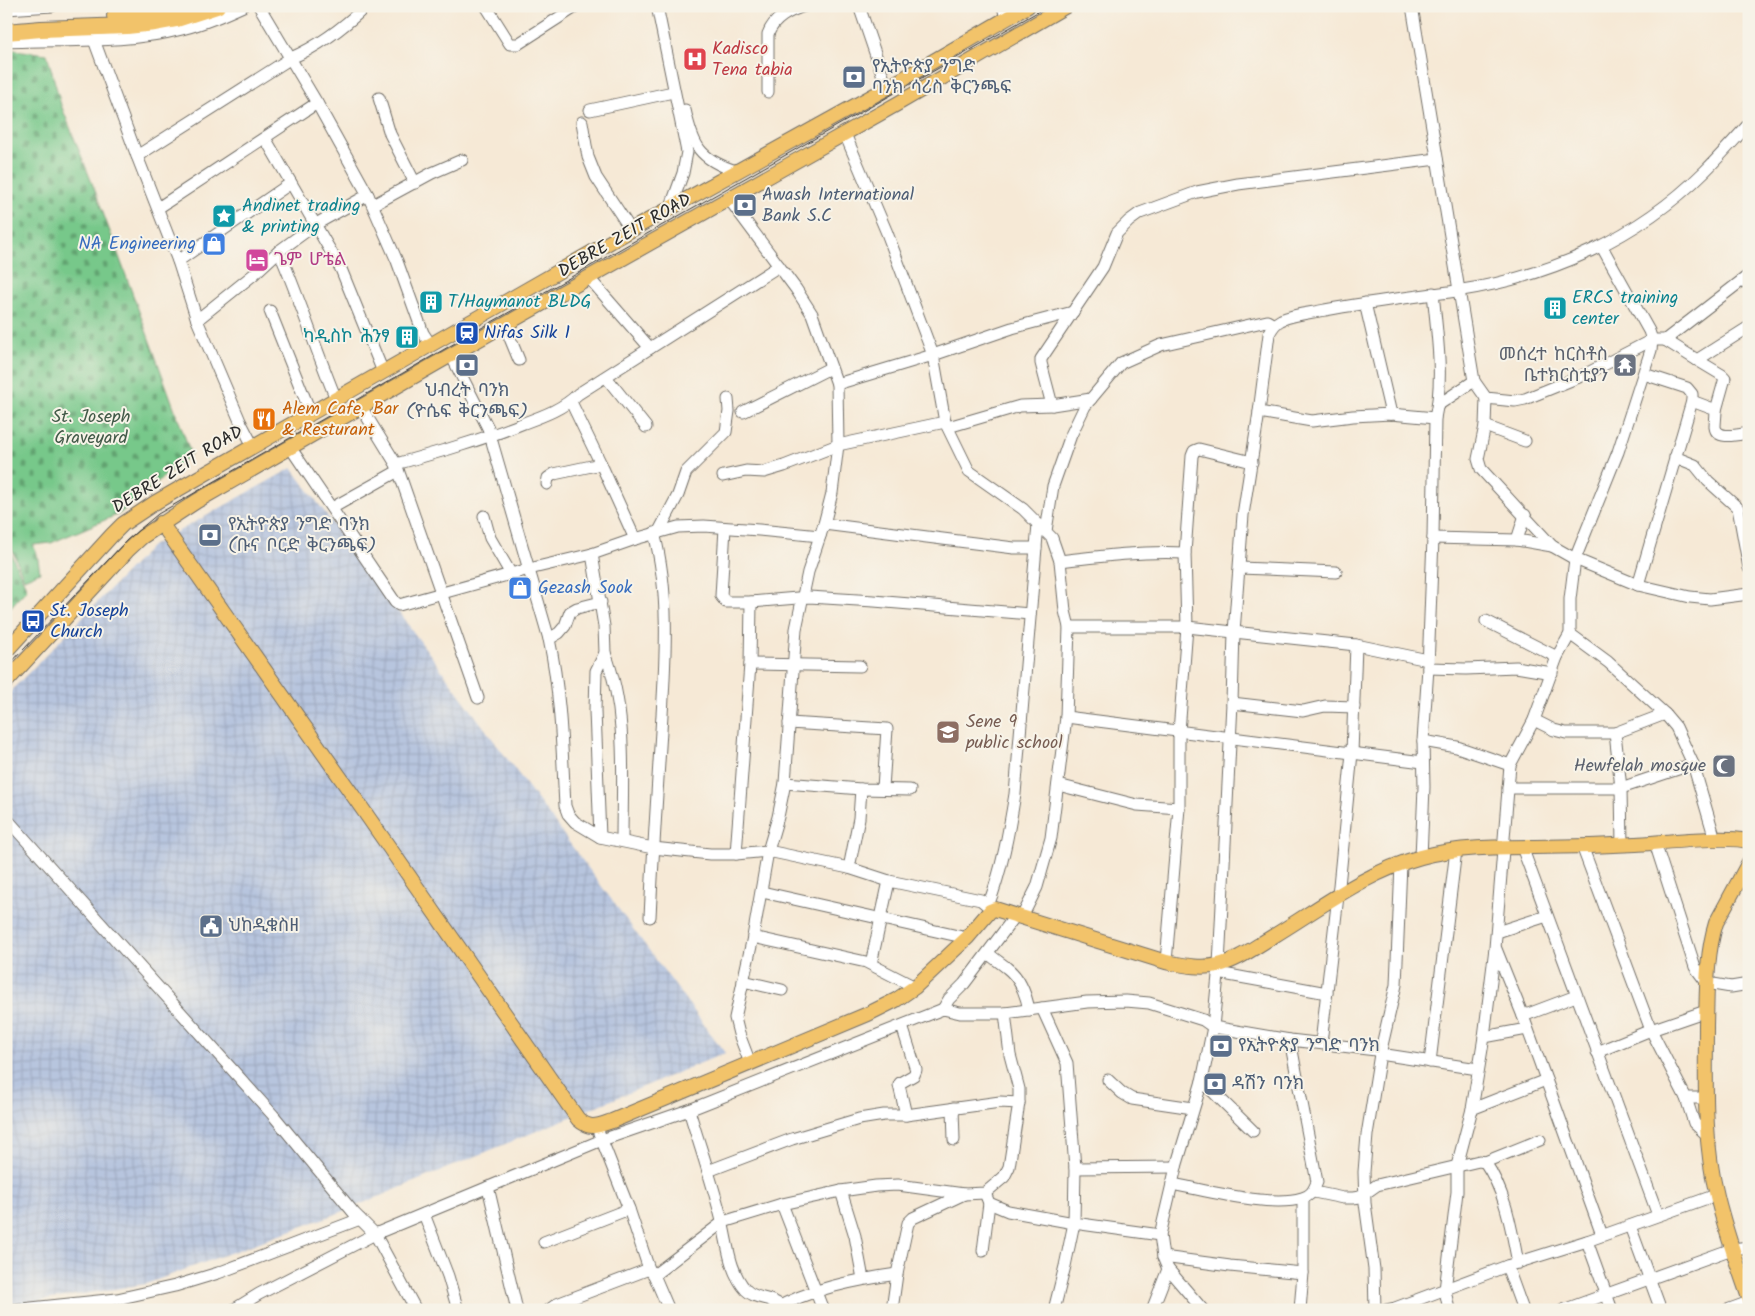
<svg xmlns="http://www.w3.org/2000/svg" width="1755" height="1316" font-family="Kalam,'Noto Sans Ethiopic',sans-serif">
	<defs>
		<pattern id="industrial-grid" width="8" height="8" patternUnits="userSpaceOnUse" patternTransform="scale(1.25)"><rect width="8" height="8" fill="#b7c5de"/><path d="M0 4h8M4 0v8" fill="none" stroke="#9ea9bf"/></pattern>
		<pattern id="cemetery-stones" width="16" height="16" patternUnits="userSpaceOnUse" patternTransform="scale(1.25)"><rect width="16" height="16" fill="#77c88a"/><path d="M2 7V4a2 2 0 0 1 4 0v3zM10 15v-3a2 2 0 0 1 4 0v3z" fill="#62a371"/></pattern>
	</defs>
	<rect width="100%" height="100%" fill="#f7f3e8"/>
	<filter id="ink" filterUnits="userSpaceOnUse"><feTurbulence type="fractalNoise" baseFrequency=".02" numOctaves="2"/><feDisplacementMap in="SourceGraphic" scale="10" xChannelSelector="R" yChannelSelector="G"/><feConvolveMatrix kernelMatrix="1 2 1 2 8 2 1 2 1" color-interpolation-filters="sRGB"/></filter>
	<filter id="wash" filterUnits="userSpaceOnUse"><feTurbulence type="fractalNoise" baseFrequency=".0096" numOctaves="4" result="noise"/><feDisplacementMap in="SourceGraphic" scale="20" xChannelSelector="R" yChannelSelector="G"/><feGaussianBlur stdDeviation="1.12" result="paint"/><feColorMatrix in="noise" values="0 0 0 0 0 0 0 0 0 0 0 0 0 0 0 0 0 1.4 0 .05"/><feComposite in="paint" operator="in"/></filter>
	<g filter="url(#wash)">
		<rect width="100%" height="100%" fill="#f6e9d6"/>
		<polygon fill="url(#industrial-grid)" points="292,468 725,1053 344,1211 146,1284 6,1306 6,696 152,546"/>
		<g fill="url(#cemetery-stones)" stroke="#517a5a">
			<polygon points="6,49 47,54 61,105 94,188 191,454 119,514 51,543 33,545 37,554 40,572 24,579 11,547 6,541"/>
			<polygon points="6,543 27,589 6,612"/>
		</g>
	</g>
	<g filter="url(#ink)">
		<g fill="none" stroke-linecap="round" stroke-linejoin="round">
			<g stroke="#726e67" stroke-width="13">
				<g id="minor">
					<polyline points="259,6 317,103 368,195 397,261 423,333 431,345"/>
					<polyline points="486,6 510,44 518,44 577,6"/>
					<polyline points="657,6 687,152 683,173 670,209"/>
					<polyline points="859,6 887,88"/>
					<polyline points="1003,6 1006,19"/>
					<polyline points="1412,6 1474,381"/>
					<polyline points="6,9 52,6"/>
					<polyline points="94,40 137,156 178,261 197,320 240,421 253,446"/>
					<path d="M6,42C64,39 125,44 182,29C203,24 223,15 243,6"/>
					<path d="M768,92V34C774,18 789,11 804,6"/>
					<polyline points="379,98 390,134 415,183"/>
					<polyline points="590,110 673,92"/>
					<path d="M685,110C693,146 699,159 736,171"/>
					<polyline points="582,122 588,157 596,177 631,230"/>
					<polyline points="845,134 887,233 933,355 945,422 969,471 1023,509 1052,538 1060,561 1065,611 1069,627 1066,717 1051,838 1037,887 1022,917"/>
					<polyline points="265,138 341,269 383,372"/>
					<path d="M137,156L291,58C319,46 344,27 366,6"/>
					<polyline points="729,199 796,289 812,314 837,384 838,445 832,493 824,524 808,572 796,629 785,783 778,817 768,851 753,937 735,1018 739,1034 750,1063"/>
					<polyline points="373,205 432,173 462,160"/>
					<polyline points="158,208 317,103"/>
					<path d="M279,251C300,300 316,350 336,399"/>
					<polyline points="178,261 291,183"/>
					<polyline points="589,278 650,348"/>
					<polyline points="1365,303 1391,414"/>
					<polyline points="270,311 311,414"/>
					<polyline points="197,320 253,275 279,251 316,224 368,195"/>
					<polyline points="505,326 519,360"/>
					<polyline points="1665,340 1697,360 1749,327"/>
					<path d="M451,355L488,428L549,639C561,694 562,750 565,806L568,814L575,822L600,837L653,848L710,854H736L768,851L849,868L889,881L981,900L988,906L990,911"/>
					<polyline points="1697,360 1722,375 1725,378 1716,410"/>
					<polyline points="606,377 646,427"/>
					<polyline points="837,384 933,355 1012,328 1073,312"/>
					<polyline points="1486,398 1485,426 1478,459 1481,469 1552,546 1575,559 1638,585 1690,597 1710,599 1749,594"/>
					<path d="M1692,401L1716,410C1716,415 1715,422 1715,427C1717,441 1740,434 1749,433"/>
					<polyline points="571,402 601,464 635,539"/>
					<polyline points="1052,405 1041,363 1041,359 1103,267 1117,233 1129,221 1140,213 1197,192 1238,184 1437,159"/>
					<polyline points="1438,405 1474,381 1486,398 1515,401 1525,399 1584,375 1652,340 1665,340 1749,275"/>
					<polyline points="361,407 396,464 478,698"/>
					<polyline points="743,412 830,368"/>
					<polyline points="1259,412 1312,421 1353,416 1391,414 1435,418"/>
					<polyline points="1485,426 1525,441"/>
					<polyline points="948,427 1020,406 1052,405 1091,399"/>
					<polyline points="290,447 395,602 399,605 529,569 592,554 635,539 678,527 704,526 759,530 820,536"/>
					<polyline points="1675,457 1695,465 1708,481 1738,508 1749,568"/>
					<path d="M396,464C439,452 482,440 524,423C543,416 563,409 578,394L779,266"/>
					<polyline points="723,476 746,471 764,472 784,466 838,445 945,422"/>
					<polyline points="547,484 548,478 554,474 601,464"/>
					<polyline points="332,508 398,471"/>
					<polyline points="484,516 490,538 511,574"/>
					<polyline points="824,524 1014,548 1036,548"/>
					<polyline points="725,528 721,596 726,602 751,602 809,597 874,601 1030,614"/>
					<polyline points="1046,531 1053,486 1071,435 1085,406 1121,363 1161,345 1267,321 1274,325"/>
					<polyline points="658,533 678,495 686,472 726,432 729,411 728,399"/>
					<polyline points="1433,538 1517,540 1552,546"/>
					<polyline points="1517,540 1525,515"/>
					<polyline points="592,554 604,626 605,653 596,671 595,711 600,837"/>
					<path d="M1060,561C1102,556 1143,551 1185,553"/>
					<polyline points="1240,568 1336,572"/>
					<polyline points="1638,585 1692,401 1692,394 1687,388 1644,374"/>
					<polyline points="1486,621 1557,657"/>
					<polyline points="1069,627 1187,627 1356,645 1428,660"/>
					<polyline points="1570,634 1608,662 1665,714 1676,727 1693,764 1715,839"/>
					<polyline points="549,639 559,633 565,626 570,612 577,608 601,602"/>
					<path d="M605,653C628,712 622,778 622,840"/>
					<polyline points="750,664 860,666"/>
					<polyline points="1428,668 1466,669 1516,667 1552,673"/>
					<polyline points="1232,703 1303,711 1325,706 1354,707"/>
					<polyline points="1066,717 1423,762"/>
					<polyline points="1534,720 1554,730 1566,733 1615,733 1665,714"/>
					<polyline points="789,723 887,729 883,788"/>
					<polyline points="1615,733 1621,788 1622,845"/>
					<polyline points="1423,741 1457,747 1510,765"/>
					<polyline points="785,783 861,789 910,790"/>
					<polyline points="1058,785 1137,805 1179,808"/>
					<polyline points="1508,788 1621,788 1693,764"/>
					<polyline points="6,818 273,1115 354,1213 375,1234 416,1310"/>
					<polyline points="1655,843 1695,967 1707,983 1731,987 1749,984"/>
					<polyline points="1582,846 1651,1030 1686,1098 1705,1098"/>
					<polyline points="1522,847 1658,1215"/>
					<polyline points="736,854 750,664 751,602"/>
					<path d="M1421,857L1424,787L1423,741L1428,668L1433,538L1435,418C1444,378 1437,334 1433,293"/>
					<polyline points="849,868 859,818 861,789"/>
					<polyline points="762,892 967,938"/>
					<path d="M988,906C1002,870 1009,831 1015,794L1038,524"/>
					<path d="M650,917C653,855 657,793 661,731C665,665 671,597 654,533"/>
					<polyline points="1497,932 1547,916"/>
					<polyline points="753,937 866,962 915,987"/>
					<polyline points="1496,949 1523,1016 1602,1235"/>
					<path d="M988,953C994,959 1000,962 1007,968C1020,978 1026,994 1029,1010"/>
					<polyline points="1166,962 1179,808 1179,732 1187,627 1185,553 1192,456 1194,451 1199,449 1252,462"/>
					<polyline points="871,964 889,881"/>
					<polyline points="1218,973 1327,993"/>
					<polyline points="743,981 782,990"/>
					<polyline points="1042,1008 1067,1063 1075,1168 1074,1223 1065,1266 1054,1310"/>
					<polyline points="943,1009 949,999 964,984 1016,915"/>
					<polyline points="1523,1016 1576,996"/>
					<polyline points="902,1026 916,1070 914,1075 900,1083 899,1085 906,1115"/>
					<polyline points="1484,1037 1527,1029"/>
					<polyline points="1321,1043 1338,896 1352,753 1356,645"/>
					<polyline points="1597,1052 1651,1030 1706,1011"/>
					<polyline points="1430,1062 1456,850"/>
					<polyline points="1108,1080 1122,1093 1132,1099 1193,1108"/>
					<polyline points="1202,1081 1253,1131"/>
					<polyline points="1686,1098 1694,1123 1708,1136"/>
					<polyline points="953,1108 954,1140"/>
					<polyline points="1472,1109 1546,1080"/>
					<path d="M689,1110C700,1147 713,1184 722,1221C728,1245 729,1271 746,1290C756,1300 768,1296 780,1305"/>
					<polyline points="599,1133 629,1209 649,1269 654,1275 669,1310"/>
					<path d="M1485,1162C1506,1193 1511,1227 1518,1263"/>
					<polyline points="1075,1168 1176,1167"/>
					<polyline points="708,1171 792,1139 859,1119 884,1115 906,1115 1000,1102 1019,1103"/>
					<path d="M1172,1184C1205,1190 1271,1208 1302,1198C1311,1196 1314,1190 1317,1182L1290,1040"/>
					<polyline points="488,1187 517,1310"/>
					<polyline points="841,1191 855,1236 863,1279"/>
					<polyline points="1314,1192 1343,1198 1353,1198 1360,1197 1377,1185 1479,1161 1485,1162 1540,1140"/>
					<polyline points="985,1193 989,1203 1008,1211 1074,1223 1160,1235"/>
					<polyline points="782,1204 823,1310"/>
					<polyline points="424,1214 448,1276 458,1310"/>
					<polyline points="1630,1226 1661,1310"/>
					<polyline points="1587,1241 1612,1310"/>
					<polyline points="544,1242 629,1209"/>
					<polyline points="983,1251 989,1203"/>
					<polyline points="1163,1257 1230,1266 1303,1273"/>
					<polyline points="1507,1266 1523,1310"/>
					<polyline points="654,1275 723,1222 782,1204 841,1191 876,1186 898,1185 964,1194 985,1193 1004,1177 1009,1167 1019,1103 1019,1089 1010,1055 1005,1013"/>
					<polyline points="12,1310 117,1299 175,1286 218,1273 360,1219"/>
					<polyline points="233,1310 259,1294 375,1234 602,1140 689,1110 943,1009 960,1013 1005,1013 1087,1002 1126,1001 1149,1003 1203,1020 1213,1027 1290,1040 1376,1050 1380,1054 1478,1069"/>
					<polyline points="549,1310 557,1304 649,1269"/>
					<path d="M773,1310C809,1289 855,1280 897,1274"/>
					<polyline points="892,1310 897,1274 908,1223 913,1218 964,1194"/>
					<polyline points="1152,1310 1168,1269"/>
					<path d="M1203,1310L1168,1269L1163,1257L1160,1235L1176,1167L1202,1081L1213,1027L1219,965L1232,703L1234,632L1243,515L1259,412L1269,334C1272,328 1275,323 1281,320C1294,314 1311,313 1325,310C1369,302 1413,297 1456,291C1550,277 1638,238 1705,171C1720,156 1734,140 1749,124"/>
					<polyline points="1300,1310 1303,1273 1303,1198"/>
					<polyline points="1375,1310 1374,1269 1365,1203 1364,1172 1367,1135 1380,1054 1396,985 1401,864"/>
					<polyline points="1386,1310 1395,1308 1507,1266 1587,1241 1716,1195"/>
					<polyline points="1449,1310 1445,1290 1457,1192 1457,1166 1472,1109 1484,1037 1495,948 1510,765 1534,720 1557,657 1570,634 1570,599 1575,559 1618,452 1651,350 1652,340 1649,331 1602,247"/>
					<polyline points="1563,1310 1732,1249 1749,1247"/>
					<polyline points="1727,1310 1749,1302"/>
				</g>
			</g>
			<g stroke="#726e67" stroke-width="16">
				<g id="major">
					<path d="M161,523L359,804L578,1119C590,1130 597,1126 612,1121L868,1014L896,1000L915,987L967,938L990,911L995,909L1166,962C1183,965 1200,969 1218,965C1237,961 1255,947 1272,937C1320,908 1366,872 1421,857C1458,847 1496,847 1534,847C1568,847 1602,846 1636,844C1659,843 1732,834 1749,842"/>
					<polyline points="6,651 112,535 123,524 156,502 631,230 887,88 1028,6"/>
					<polyline points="6,682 127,551 142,537 197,501 451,355 897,104 1066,6"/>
					<path d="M1749,862L1716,923C1706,955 1707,991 1706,1025C1706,1081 1703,1140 1717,1196C1725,1230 1737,1264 1749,1298"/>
				</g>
			</g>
			<g stroke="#726e67" stroke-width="18">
				<g id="highway">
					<polyline points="115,16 164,10 182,6"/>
					<polyline points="6,32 41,29 127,26 155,23 177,19 217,6"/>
				</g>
			</g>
			<use href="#minor" stroke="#fff" stroke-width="11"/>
			<use href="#major" stroke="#f2c36a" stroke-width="14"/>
			<use href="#highway" stroke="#f2c36a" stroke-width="16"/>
			<polyline stroke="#2b2b2b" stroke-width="1" points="6,668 127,540 158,514 469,335 1048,6"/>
		</g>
	</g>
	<defs>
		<g id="hospital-square" transform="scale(1.25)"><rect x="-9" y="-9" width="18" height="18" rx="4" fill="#e0444e" stroke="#f7f3e8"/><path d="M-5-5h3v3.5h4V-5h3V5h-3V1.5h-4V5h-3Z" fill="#fff"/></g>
		<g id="bank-square" transform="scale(1.25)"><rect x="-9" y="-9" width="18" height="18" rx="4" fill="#5c6f8a" stroke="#f7f3e8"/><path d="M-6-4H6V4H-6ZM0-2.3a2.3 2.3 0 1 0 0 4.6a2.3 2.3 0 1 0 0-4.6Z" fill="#fff"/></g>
		<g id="sight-square" transform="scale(1.25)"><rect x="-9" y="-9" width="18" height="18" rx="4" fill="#0f9aa8" stroke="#f7f3e8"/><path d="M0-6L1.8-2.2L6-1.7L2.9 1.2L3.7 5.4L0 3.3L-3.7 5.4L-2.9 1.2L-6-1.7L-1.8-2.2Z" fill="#fff"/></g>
		<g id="shop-square" transform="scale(1.25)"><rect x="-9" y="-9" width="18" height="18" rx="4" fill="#3f7fe0" stroke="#f7f3e8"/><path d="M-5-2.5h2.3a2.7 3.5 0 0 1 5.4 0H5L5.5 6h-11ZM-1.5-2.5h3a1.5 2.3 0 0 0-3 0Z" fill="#fff"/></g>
		<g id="hotel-square" transform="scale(1.25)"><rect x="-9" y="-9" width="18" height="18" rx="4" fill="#d1479c" stroke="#f7f3e8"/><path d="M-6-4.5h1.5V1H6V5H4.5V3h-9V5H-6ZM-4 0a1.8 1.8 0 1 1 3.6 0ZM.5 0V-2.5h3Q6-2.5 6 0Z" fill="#fff"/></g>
		<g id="building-square" transform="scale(1.25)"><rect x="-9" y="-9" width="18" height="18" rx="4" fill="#0f9aa8" stroke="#f7f3e8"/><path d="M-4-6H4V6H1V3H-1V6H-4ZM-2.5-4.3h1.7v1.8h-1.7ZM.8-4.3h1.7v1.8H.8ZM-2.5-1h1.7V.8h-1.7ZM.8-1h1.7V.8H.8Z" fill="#fff"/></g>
		<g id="station-square" transform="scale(1.25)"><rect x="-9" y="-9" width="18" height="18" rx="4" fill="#1a4fb4" stroke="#f7f3e8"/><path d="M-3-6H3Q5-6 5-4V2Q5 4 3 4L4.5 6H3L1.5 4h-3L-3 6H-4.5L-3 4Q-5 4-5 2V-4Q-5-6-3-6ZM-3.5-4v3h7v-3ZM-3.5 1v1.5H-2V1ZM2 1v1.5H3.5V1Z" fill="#fff"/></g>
		<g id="temple-square" transform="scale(1.25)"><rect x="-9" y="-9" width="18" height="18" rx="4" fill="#6b7280" stroke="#f7f3e8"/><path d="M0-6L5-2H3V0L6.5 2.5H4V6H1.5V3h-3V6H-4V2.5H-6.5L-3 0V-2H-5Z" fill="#fff"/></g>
		<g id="restaurant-square" transform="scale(1.25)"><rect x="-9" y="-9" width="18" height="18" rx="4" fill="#e8710a" stroke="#f7f3e8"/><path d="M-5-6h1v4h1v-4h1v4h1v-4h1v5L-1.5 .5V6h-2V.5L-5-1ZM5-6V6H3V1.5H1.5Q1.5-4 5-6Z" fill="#fff"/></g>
		<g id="bus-square" transform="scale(1.25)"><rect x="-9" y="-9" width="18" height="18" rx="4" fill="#1a4fb4" stroke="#f7f3e8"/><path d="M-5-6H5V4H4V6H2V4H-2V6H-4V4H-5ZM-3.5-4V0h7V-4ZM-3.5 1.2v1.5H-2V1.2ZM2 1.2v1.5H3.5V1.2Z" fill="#fff"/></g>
		<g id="school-square" transform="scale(1.25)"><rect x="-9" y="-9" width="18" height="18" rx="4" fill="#8d6e63" stroke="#f7f3e8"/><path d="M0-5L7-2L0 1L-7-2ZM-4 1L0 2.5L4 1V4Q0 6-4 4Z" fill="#fff"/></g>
		<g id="mosque-square" transform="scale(1.25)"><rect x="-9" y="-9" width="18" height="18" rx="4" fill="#6b7280" stroke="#f7f3e8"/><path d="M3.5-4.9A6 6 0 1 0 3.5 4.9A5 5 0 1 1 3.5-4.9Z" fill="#fff"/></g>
		<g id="civic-square" transform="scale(1.25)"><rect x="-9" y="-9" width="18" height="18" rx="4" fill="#5c6f8a" stroke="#f7f3e8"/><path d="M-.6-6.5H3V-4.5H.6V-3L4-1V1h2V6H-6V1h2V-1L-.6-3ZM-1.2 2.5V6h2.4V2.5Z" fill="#fff"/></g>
	</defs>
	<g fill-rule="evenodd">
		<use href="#hospital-square" x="695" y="59"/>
		<use href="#bank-square" x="854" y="77"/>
		<use href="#bank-square" x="745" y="205"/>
		<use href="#sight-square" x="224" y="216"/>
		<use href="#shop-square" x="214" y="244"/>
		<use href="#hotel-square" x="257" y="260"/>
		<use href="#building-square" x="431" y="302"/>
		<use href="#building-square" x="1555" y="308"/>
		<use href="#station-square" x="467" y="333"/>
		<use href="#building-square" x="407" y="337"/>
		<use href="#bank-square" x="467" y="365"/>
		<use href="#temple-square" x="1625" y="365"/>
		<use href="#restaurant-square" x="264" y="419"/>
		<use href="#bank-square" x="210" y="535"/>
		<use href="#shop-square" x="520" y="588"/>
		<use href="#bus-square" x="33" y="621"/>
		<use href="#school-square" x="948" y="732"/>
		<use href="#mosque-square" x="1724" y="766"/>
		<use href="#civic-square" x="211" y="926"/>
		<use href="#bank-square" x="1221" y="1046"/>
		<use href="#bank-square" x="1215" y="1084"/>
	</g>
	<g text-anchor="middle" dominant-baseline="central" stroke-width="4" stroke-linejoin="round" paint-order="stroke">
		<g font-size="18" fill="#be3a42" stroke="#f7f3e8" text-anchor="start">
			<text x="712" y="49">Kadisco<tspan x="712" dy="21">Tena tabia</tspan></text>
		</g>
		<g font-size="18" fill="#4e5e75" stroke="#f7f3e8" text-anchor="start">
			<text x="872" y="67">የኢትዮጵያ ንግድ<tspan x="872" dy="21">ባንክ ሳሪስ ቅርንጫፍ</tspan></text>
			<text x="762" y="195">Awash International<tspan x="762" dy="21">Bank S.C</tspan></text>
			<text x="467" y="391" text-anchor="middle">ህብረት ባንክ<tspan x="467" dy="21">(ዮሴፍ ቅርንጫፍ)</tspan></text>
			<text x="228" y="525">የኢትዮጵያ ንግድ ባንክ<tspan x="228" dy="21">(ቡና ቦርድ ቅርንጫፍ)</tspan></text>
			<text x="228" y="926">ህከዲቁስዘ</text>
			<text x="1238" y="1046">የኢትዮጵያ ንግድ ባንክ</text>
			<text x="1232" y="1084">ዳሽን ባንክ</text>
		</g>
		<g font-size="18" fill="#0d838f" stroke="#f7f3e8" text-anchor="start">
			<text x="242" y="206">Andinet trading<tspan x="242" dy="21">&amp; printing</tspan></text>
			<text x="1572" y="298">ERCS training<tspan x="1572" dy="21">center</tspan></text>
			<text x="448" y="302">T/Haymanot BLDG</text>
			<text x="390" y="337" text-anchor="end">ካዲስኮ ሕንፃ</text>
		</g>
		<g font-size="18" fill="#2b2b2b" stroke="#f7f3e8">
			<text transform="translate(625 236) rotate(-30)">DEBRE ZEIT ROAD</text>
			<text transform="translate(178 470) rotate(-32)">DEBRE ZEIT ROAD</text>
		</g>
		<g font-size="18" fill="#366cbe" stroke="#f7f3e8" text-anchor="end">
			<text x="196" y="244">NA Engineering</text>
			<text x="538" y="588" text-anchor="start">Gezash Sook</text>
		</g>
		<g font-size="18" fill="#b23c85" stroke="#f7f3e8" text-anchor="start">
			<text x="274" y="260">ጌም ሆቴል</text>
		</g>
		<g font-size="18" fill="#164399" stroke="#f7f3e8" text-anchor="start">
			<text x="484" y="333">Nifas Silk 1</text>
			<text x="50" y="611">St. Joseph<tspan x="50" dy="21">Church</tspan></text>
		</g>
		<g font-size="18" fill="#5b616d" stroke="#f7f3e8" text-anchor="end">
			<text x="1608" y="355">መሰረተ ከርስቶስ<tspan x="1608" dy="21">ቤተክርስቲያን</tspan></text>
			<text x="1706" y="766">Hewfelah mosque</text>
		</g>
		<g font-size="18" fill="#c56008" stroke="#f7f3e8" text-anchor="start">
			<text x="282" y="409">Alem Cafe, Bar<tspan x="282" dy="21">&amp; Resturant</tspan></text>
		</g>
		<g font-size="18" fill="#425a48" stroke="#f7f3e8">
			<text x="91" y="417">St. Joseph<tspan x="91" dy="21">Graveyard</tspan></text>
		</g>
		<g font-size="18" fill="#785e54" stroke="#f7f3e8" text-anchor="start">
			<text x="966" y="722">Sene 9<tspan x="966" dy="21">public school</tspan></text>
		</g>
	</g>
	<rect width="1755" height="1316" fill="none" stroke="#f7f3e8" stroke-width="25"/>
</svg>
